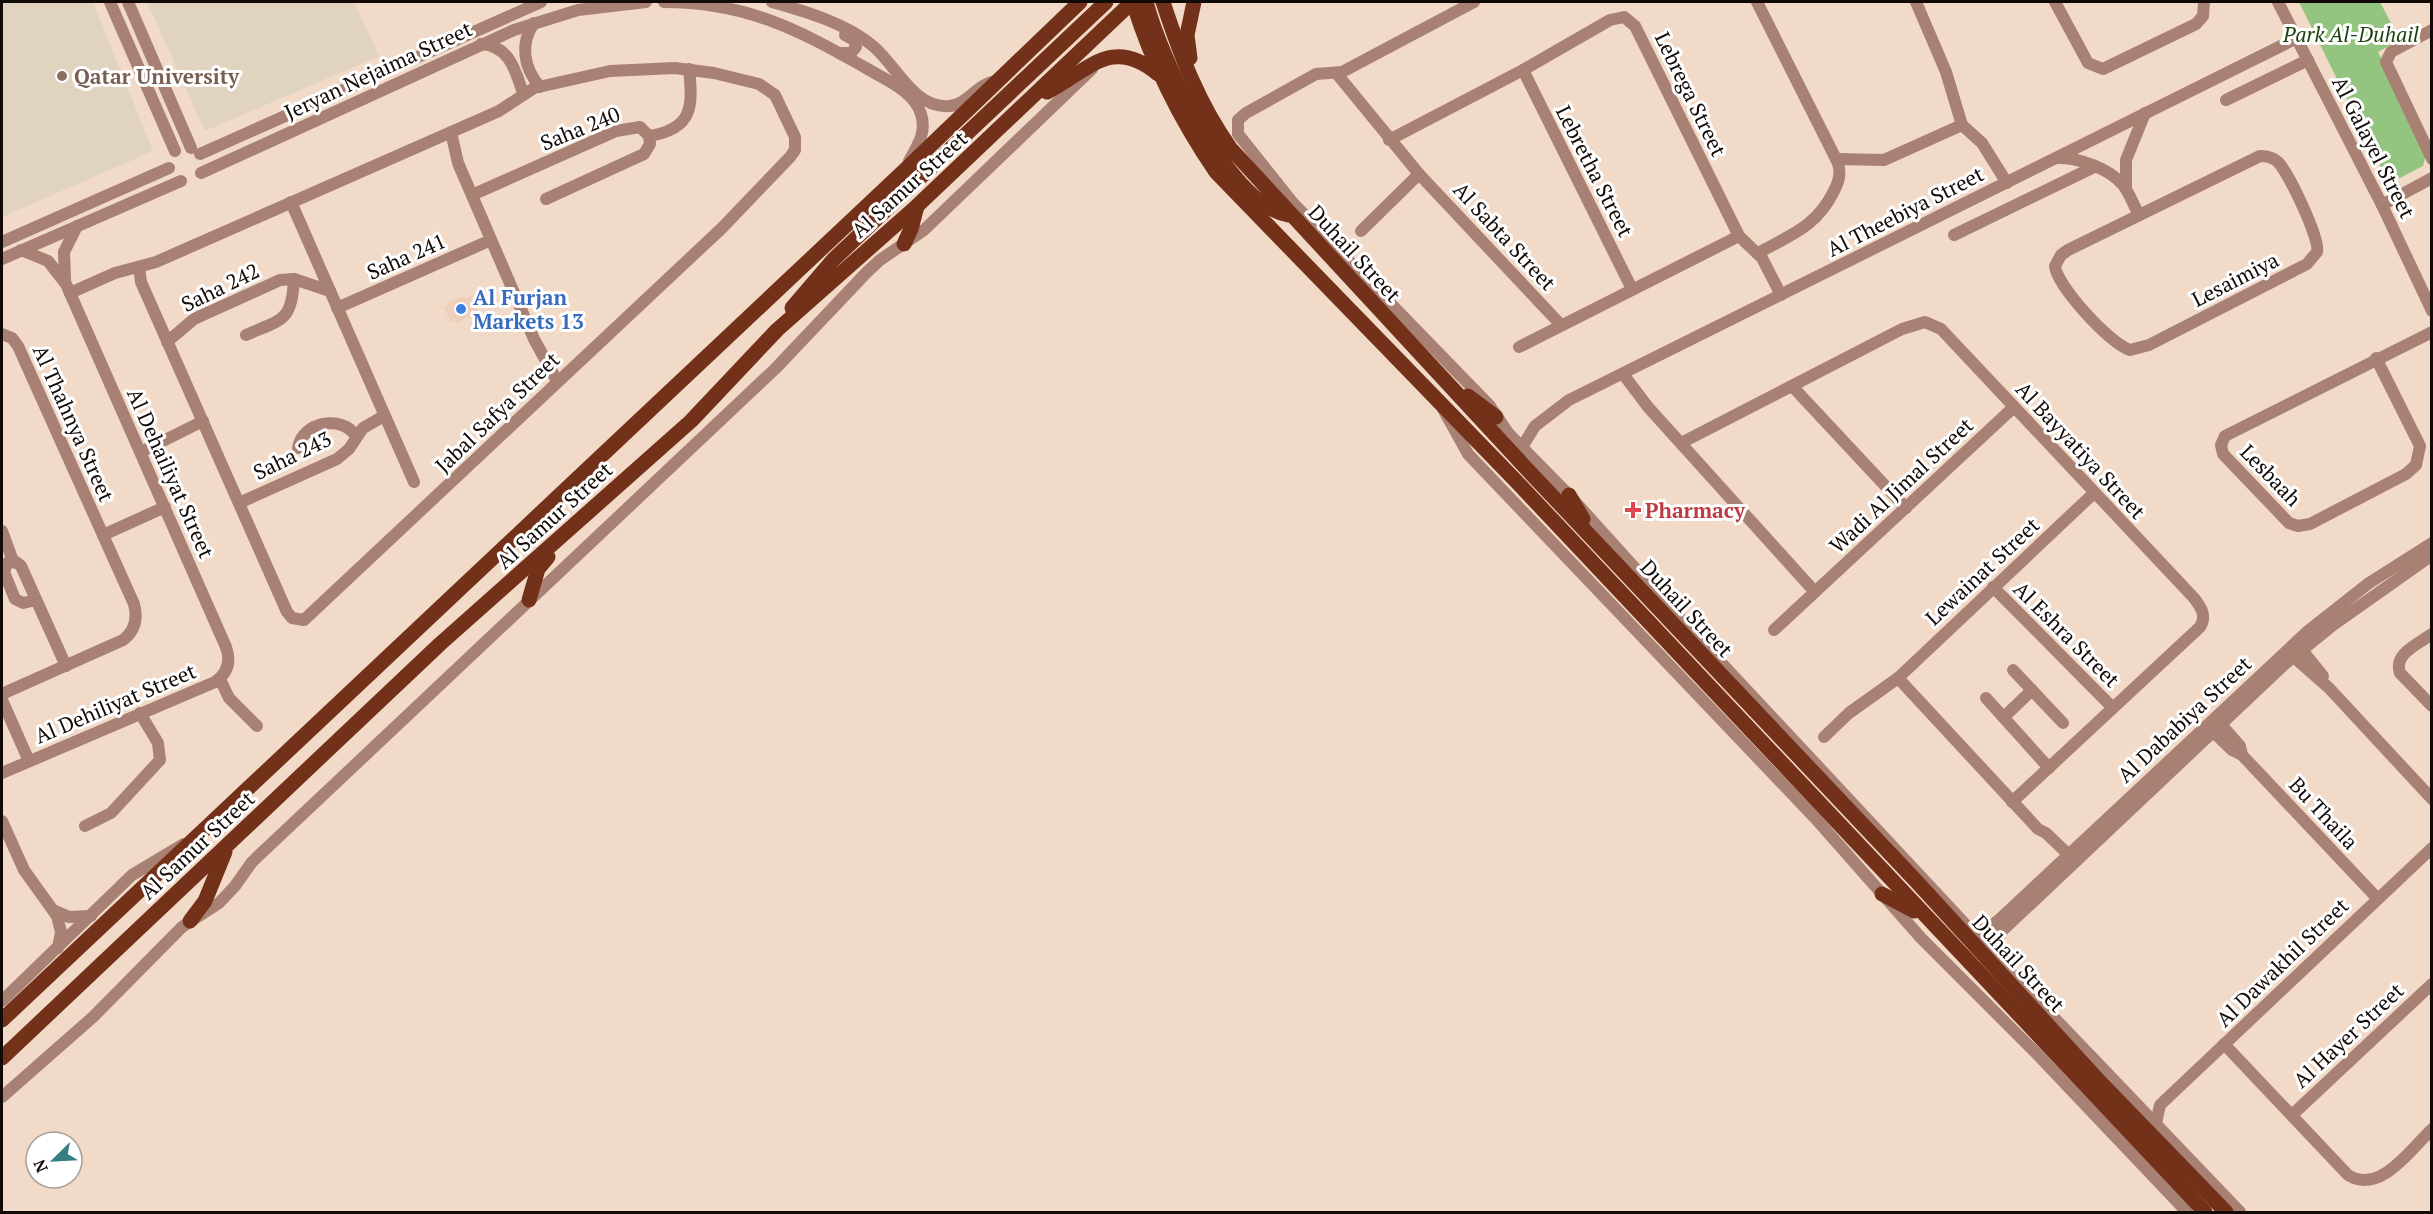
<svg xmlns="http://www.w3.org/2000/svg" width="2433" height="1214" font-family="'PT Serif',serif">
	<rect width="100%" height="100%" fill="#f2dac9"/>
	<polygon fill="#eecfba" points="464,296 465,299 471,296 478,311 456,324 455,321 451,323 444,307 448,306 447,303"/>
	<g fill="#e0d3c0">
		<polygon points="2,2 93,2 153,151 2,217"/>
		<polygon points="147,2 354,2 379,56 205,131"/>
	</g>
	<polygon fill="#93c581" points="2299,2 2380,2 2400,40 2378,52 2427,150 2423,166 2398,179 2383,172"/>
	<g fill="none" stroke-linecap="round" stroke-linejoin="round">
		<g stroke="#a98174" stroke-width="12">
			<polyline points="110,2 175,151"/>
			<polyline points="128,2 191,148"/>
			<path d="M664,2C746,2 797,29 866,68C886,80 914,91 921,114C927,133 917,146 909,161"/>
			<path d="M772,2C804,11 846,23 873,46C896,65 914,109 949,106C968,105 976,84 996,81"/>
			<polyline points="1474,2 1342,72 1316,74 1246,113 1238,120 1238,134 1293,203 1490,406 1509,434 1569,495 1699,639 1996,957 2240,1212"/>
			<path d="M1757,2L1838,163C1841,174 1839,181 1834,191C1817,226 1791,235 1758,253"/>
			<polyline points="1916,2 1946,72 1962,125 1982,143 2007,183"/>
			<polyline points="2055,2 2088,63 2103,69 2196,24 2203,16 2204,2"/>
			<polyline points="2278,2 2382,205 2432,311"/>
			<path d="M534,23C520,43 523,67 540,87"/>
			<polyline points="2432,30 2391,52 2386,62 2432,159"/>
			<path d="M481,44C510,46 515,70 523,93"/>
			<polyline points="839,53 851,53 856,47 854,40 845,35"/>
			<polyline points="1523,70 1632,289"/>
			<polyline points="1337,74 1419,174 1561,325"/>
			<polyline points="2226,100 2308,60"/>
			<polyline points="451,132 458,163 534,339 557,381"/>
			<path d="M649,136C693,129 693,107 689,69"/>
			<polyline points="1389,140 1523,70 1610,20 1624,17 1635,26 1739,236 1762,258 1781,295"/>
			<polyline points="200,154 541,2"/>
			<path d="M2260,156C2267,156 2273,157 2278,162C2288,172 2321,240 2317,252L2307,264L2149,345L2130,350C2110,344 2057,286 2055,266L2061,255L2068,250Z"/>
			<path d="M2058,158C2078,157 2110,169 2123,185C2130,194 2134,206 2139,215"/>
			<polyline points="1836,159 1884,160 1962,125"/>
			<polyline points="201,173 514,30 578,10 646,2"/>
			<polyline points="2126,188 2126,160 2145,113"/>
			<polyline points="472,195 616,131 640,127 649,136 650,144 644,154 546,199"/>
			<polyline points="291,202 414,482"/>
			<polyline points="2382,205 2432,178"/>
			<polyline points="1361,231 1419,174"/>
			<polyline points="1954,235 2094,167"/>
			<polyline points="2,242 169,168"/>
			<polyline points="2,259 181,181"/>
			<polyline points="65,279 64,252 77,226"/>
			<polyline points="70,293 115,273 156,262 499,111 534,88 610,71 675,68 714,73 759,84 775,95 795,137 795,150 790,157 722,228 304,620 292,618 287,612 141,282 139,267"/>
			<polyline points="337,308 491,240"/>
			<path d="M2,334L12,338L18,346L134,604C138,619 135,631 123,640L2,694"/>
			<path d="M246,335C282,319 292,322 294,279"/>
			<polyline points="167,342 194,319 280,280 294,279 330,291"/>
			<polyline points="1519,347 1739,236"/>
			<polyline points="2376,358 2420,446 2416,465 2406,474 2310,524 2298,526 2289,523 2223,454 2221,445 2225,436 2432,332"/>
			<polyline points="1623,374 1648,407 1815,592"/>
			<polyline points="1792,386 1906,508"/>
			<polyline points="1442,407 1468,454 1816,819 1921,938 2036,1053 2187,1212"/>
			<path d="M1681,443L1902,329L1925,322L1941,329L2194,598C2201,607 2207,616 2200,627L2012,802"/>
			<polyline points="1522,447 1535,426 1569,400 2297,38"/>
			<path d="M298,448C302,422 342,414 356,436"/>
			<polyline points="141,452 203,421"/>
			<polyline points="239,503 337,459 349,449 363,428 384,416"/>
			<polyline points="2,531 13,561"/>
			<polyline points="103,535 165,507"/>
			<polyline points="1993,587 2113,708"/>
			<polyline points="36,600 23,603 15,599 4,572 7,563 16,562 21,566 66,666"/>
			<polyline points="1774,630 2014,407"/>
			<path d="M2432,634C2418,644 2393,654 2400,673L2432,706"/>
			<polyline points="2298,645 2323,676"/>
			<polyline points="2288,652 2329,688 2432,799"/>
			<polyline points="2013,670 2063,723"/>
			<polyline points="1898,678 2038,829 2046,833 2072,858"/>
			<polyline points="220,679 229,698 257,726"/>
			<polyline points="1986,698 2049,768"/>
			<polyline points="2,700 29,761"/>
			<polyline points="2004,717 2032,690"/>
			<polyline points="2217,720 2240,746 2242,755"/>
			<polyline points="2208,727 2232,750 2242,755 2377,898"/>
			<polyline points="1824,737 1849,713 1898,678 2094,493"/>
			<path d="M2,773L215,682C228,673 231,661 226,647L66,284L48,261L21,250"/>
			<polyline points="2,821 24,870 57,916 61,932 58,948"/>
			<polyline points="85,826 111,813 160,760 158,743 140,713"/>
			<polyline points="53,910 69,917 91,916"/>
			<polyline points="1973,932 1988,928 2000,919 2308,631 2369,583 2432,543"/>
			<polyline points="1996,957 1995,946 2002,931 2286,663 2333,625 2432,555"/>
			<polyline points="2,1001 132,875 184,844"/>
			<path d="M2224,1044L2348,1175C2380,1195 2410,1150 2432,1129"/>
			<polyline points="2,1097 93,1017 182,927 219,903 235,886 252,862 775,369 867,272 880,260 924,230 1092,69"/>
			<polyline points="2292,1115 2432,984"/>
			<polyline points="2156,1123 2160,1105 2432,848"/>
		</g>
		<g stroke="#74311a" stroke-width="15">
			<path d="M1133,2C1152,63 1179,118 1216,172L1516,481L2205,1212"/>
			<path d="M1146,2C1161,58 1226,203 1288,215"/>
			<path d="M1163,2C1180,54 1198,103 1231,149L1524,466L1917,882L2100,1082L2226,1212"/>
			<polyline points="1190,58 1187,35 1194,2"/>
			<path d="M1047,92C1088,71 1112,35 1158,74"/>
			<polyline points="904,244 911,229 917,206"/>
			<polyline points="792,308 834,259 1106,2"/>
			<polyline points="1468,396 1496,417"/>
			<polyline points="1569,495 1583,519"/>
			<polyline points="529,600 538,569 548,557"/>
			<polyline points="1882,894 1914,911"/>
			<polyline points="190,921 205,901 225,852"/>
			<polyline points="2,1020 905,170 1080,2"/>
			<polyline points="2,1058 440,644 691,421 777,330 917,206 1132,2"/>
		</g>
	</g>
	<circle fill="#8d6e63" stroke="#fff" stroke-width="2" cx="62" cy="76" r="6"/>
	<circle fill="#3f7fe0" stroke="#fff" stroke-width="2" cx="461" cy="309" r="6"/>
	<path fill="#e0444e" stroke="#fff" stroke-width="2" d="M1630 501h6v6h6v6h-6v6h-6v-6h-6v-6h6z"/>
	<g text-anchor="middle" dominant-baseline="central" stroke-width="6" stroke-linejoin="round" paint-order="stroke">
		<g font-size="21" font-style="italic" fill="#1e420e" stroke="#fff">
			<text x="2351" y="34">Park Al-Duhail</text>
		</g>
		<g font-size="21" fill="#120a06" stroke="#fff">
			<text transform="translate(378 70) rotate(-25)">Jeryan Nejaima Street</text>
			<text transform="translate(1691 94) rotate(64)">Lebrega Street</text>
			<text transform="translate(580 128) rotate(-22)">Saha 240</text>
			<text transform="translate(2374 147) rotate(63)">Al Galayel Street</text>
			<text transform="translate(1595 171) rotate(63)">Lebretha Street</text>
			<text transform="translate(909 184) rotate(-42)">Al Samur Street</text>
			<text transform="translate(1905 211) rotate(-27)">Al Theebiya Street</text>
			<text transform="translate(1505 236) rotate(47)">Al Sabta Street</text>
			<text transform="translate(1355 253) rotate(47)">Duhail Street</text>
			<text transform="translate(406 256) rotate(-24)">Saha 241</text>
			<text transform="translate(2235 279) rotate(-27)">Lesaimiya</text>
			<text transform="translate(220 287) rotate(-26)">Saha 242</text>
			<text transform="translate(497 412) rotate(-44)">Jabal Safya Street</text>
			<text transform="translate(74 423) rotate(66)">Al Thahnya Street</text>
			<text transform="translate(2081 450) rotate(47)">Al Bayyatiya Street</text>
			<text transform="translate(292 455) rotate(-26)">Saha 243</text>
			<text transform="translate(171 473) rotate(66)">Al Dehailiyat Street</text>
			<text transform="translate(2271 475) rotate(46)">Lesbaah</text>
			<text transform="translate(1901 485) rotate(-43)">Wadi Al Jimal Street</text>
			<text transform="translate(554 515) rotate(-42)">Al Samur Street</text>
			<text transform="translate(1982 571) rotate(-43)">Lewainat Street</text>
			<text transform="translate(1687 608) rotate(47)">Duhail Street</text>
			<text transform="translate(2067 634) rotate(45)">Al Eshra Street</text>
			<text transform="translate(115 703) rotate(-23)">Al Dehiliyat Street</text>
			<text transform="translate(2184 719) rotate(-43)">Al Dababiya Street</text>
			<text transform="translate(2324 813) rotate(47)">Bu Thaila</text>
			<text transform="translate(197 845) rotate(-43)">Al Samur Street</text>
			<text transform="translate(2282 962) rotate(-44)">Al Dawakhil Street</text>
			<text transform="translate(2019 963) rotate(47)">Duhail Street</text>
			<text transform="translate(2348 1035) rotate(-43)">Al Hayer Street</text>
		</g>
		<g font-size="21" font-weight="bold" fill="#785e54" stroke="#fff" text-anchor="start">
			<text x="74" y="76">Qatar University</text>
		</g>
		<g font-size="21" font-weight="bold" fill="#366cbe" stroke="#fff" text-anchor="start">
			<text x="473" y="297">Al Furjan<tspan x="473" dy="24">Markets 13</tspan></text>
		</g>
		<g font-size="21" font-weight="bold" fill="#be3a42" stroke="#fff" text-anchor="start">
			<text x="1645" y="510">Pharmacy</text>
		</g>
	</g>
	<rect width="2433" height="1214" fill="none" stroke="#120a06" stroke-width="6"/>
	<g transform="translate(54 1160) rotate(246)"><circle r="28" fill="#ffffff" stroke="#a09d9b" stroke-width="1.5"/>
	<path d="M0-4.5L10 22L0 15L-10 22Z" fill="#367e84"/>
	<text y="-9" font-size="16" font-weight="bold" text-anchor="middle" fill="#120a06">N</text>
	</g>
</svg>
